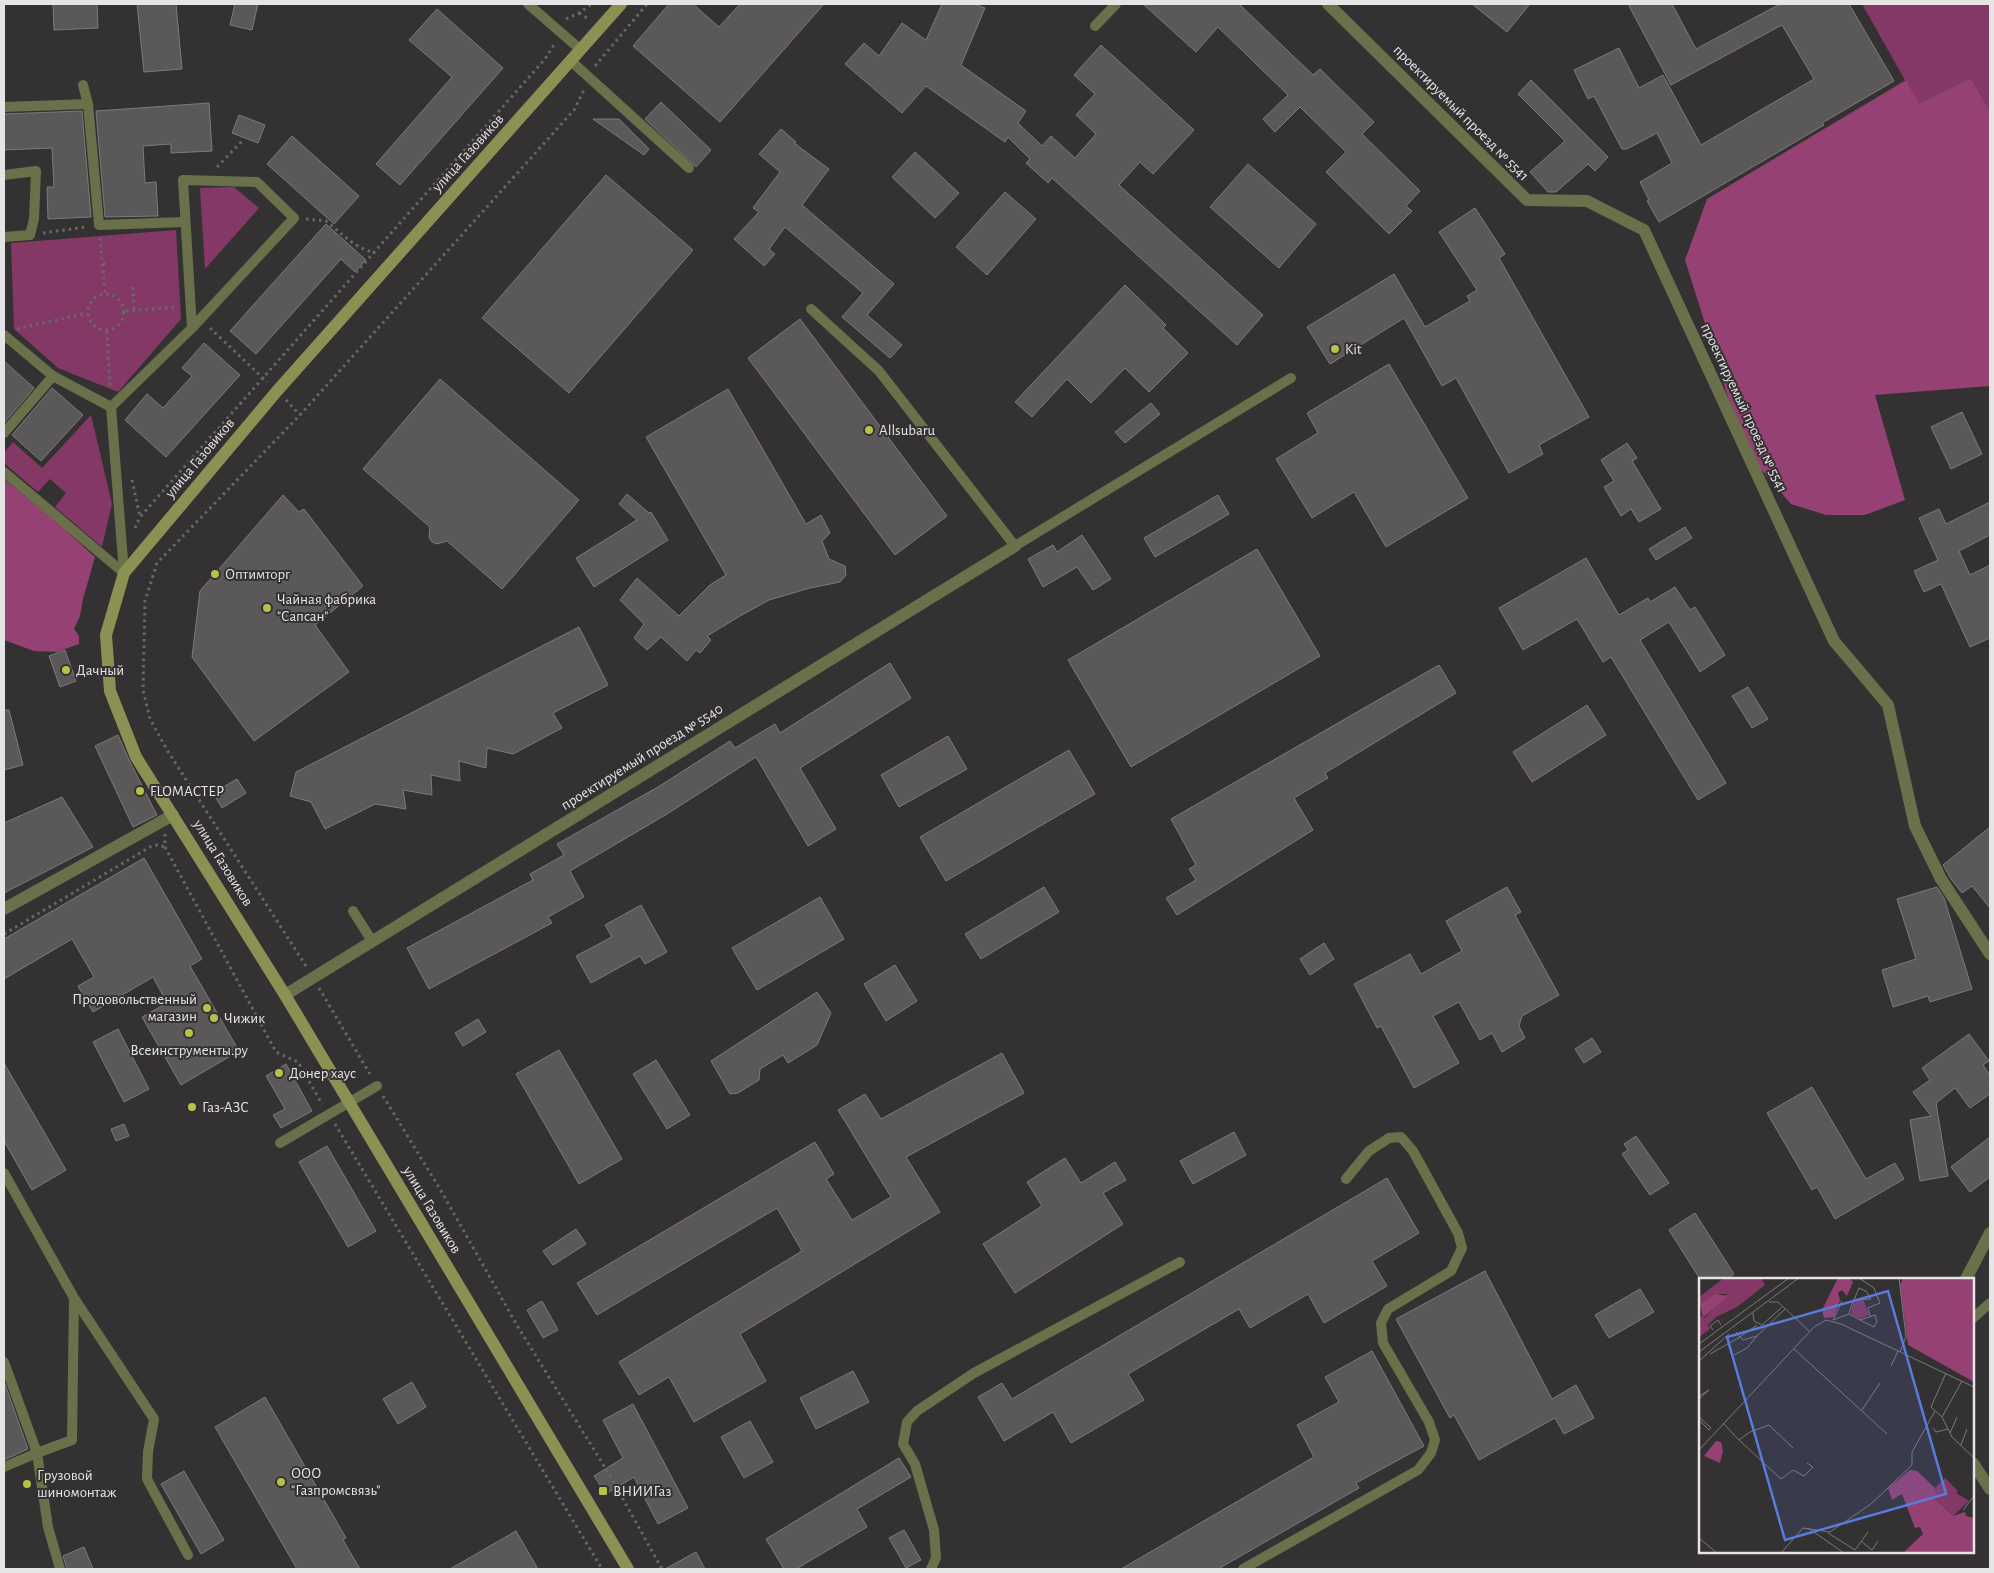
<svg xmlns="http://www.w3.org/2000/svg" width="1994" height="1573" font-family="'Alegreya Sans',sans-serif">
	<rect width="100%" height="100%" fill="#343132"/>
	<g fill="#843865">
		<polygon points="1862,4 1990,4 1990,111 1971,78 1919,105"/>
		<polygon points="234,187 259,208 205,269 200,188"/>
		<polygon points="176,230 181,319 118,392 58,368 14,329 11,243"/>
		<polygon points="91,415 112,504 102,547 55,507 66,493 50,479 38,492 4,463 4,453 13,442 42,468"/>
	</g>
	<g fill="#954173">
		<polygon points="1971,78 1990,111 1990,386 1875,395 1905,500 1865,515 1826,515 1791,504 1745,451 1685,260 1707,199 1906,80 1919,104"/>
		<polygon points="4,479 54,520 95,557 83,599 80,616 74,629 79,636 79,644 57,652 34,651 4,640"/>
	</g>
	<g fill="#5b5859" stroke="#7d7a7b">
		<polygon points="53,4 97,4 98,28 54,30"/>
		<polygon points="137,4 176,4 182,69 144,72"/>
		<polygon points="235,4 258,4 252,30 230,25"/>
		<polygon points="669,4 693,4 719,27 740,4 824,4 720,122 633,46"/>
		<polygon points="942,4 974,4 985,8 961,65 1026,111 1018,123 1042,146 1051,136 1075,158 1096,134 1076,115 1095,94 1074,75 1101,45 1194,130 1153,174 1140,162 1119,185 1263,315 1237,345 1052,178 1048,183 1026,163 1030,159 1008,137 1005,142 926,86 902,113 845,64 864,43 879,56 902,23 926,40"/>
		<polygon points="1143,4 1239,4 1313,75 1320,69 1374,122 1362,134 1420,191 1406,206 1412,211 1389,234 1326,172 1346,152 1300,107 1275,132 1263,119 1288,95 1218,27 1196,52"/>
		<polygon points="1472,4 1530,4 1507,32"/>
		<polygon points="1628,4 1672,4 1696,49 1780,4 1849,4 1894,81 1822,123 1824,125 1659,222 1647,201 1649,200 1640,182 1672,163 1657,133 1627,149 1622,149 1594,96 1588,99 1574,70 1619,48 1639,88 1663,75 1701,145 1814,79 1782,25 1671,85"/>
		<polygon points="437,9 503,68 400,185 376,164 452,77 409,40"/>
		<polygon points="1531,80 1608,157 1595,171 1588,164 1556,192 1548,192 1530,172 1565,141 1518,94"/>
		<polygon points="661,102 711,150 696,167 645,119"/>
		<polygon points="209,103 212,151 171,153 171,144 143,146 145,183 156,182 158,216 105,217 96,111"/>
		<polygon points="82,111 91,217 48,219 47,187 54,187 52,148 4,150 4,114"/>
		<polygon points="239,115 265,125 258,143 232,133"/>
		<polygon points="593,119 619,119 649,149 644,155"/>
		<polygon points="781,129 796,142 794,143 829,169 802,205 894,284 867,315 902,345 890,358 842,317 863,293 785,227 769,249 775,254 764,266 734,239 759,212 753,208 780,172 759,154"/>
		<polygon points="292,136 359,196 334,224 267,164"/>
		<polygon points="915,152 959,193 935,218 892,177"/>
		<polygon points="1248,164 1316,224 1279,268 1210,207"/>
		<polygon points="606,175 693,250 569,393 482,318"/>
		<polygon points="1005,192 1036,219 987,275 956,247"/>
		<polygon points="1475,208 1505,254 1499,258 1589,417 1539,445 1543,454 1509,473 1456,378 1442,386 1404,318 1330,364 1307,327 1394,274 1425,327 1470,301 1467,296 1477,290 1439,232"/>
		<polygon points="326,224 366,260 355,272 341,259 256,354 230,331"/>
		<polygon points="1125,285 1166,325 1163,328 1188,353 1149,392 1125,368 1091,403 1067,379 1032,417 1015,402"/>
		<polygon points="800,319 947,516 895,555 748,358"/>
		<polygon points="204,343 240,375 166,457 125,420 147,394 163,408 192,376 182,368"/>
		<polygon points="4,361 34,388 4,423"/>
		<polygon points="1389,364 1468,498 1386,547 1354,492 1312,518 1276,459 1318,433 1307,413"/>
		<polygon points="440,379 579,500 502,589 447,541 437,544 432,542 429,537 430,527 363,469"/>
		<polygon points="52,388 83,415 41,461 12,435"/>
		<polygon points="728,389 806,524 821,515 830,533 822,541 829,559 845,566 846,575 840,582 810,588 769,600 740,616 707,636 711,640 700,653 696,650 687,661 661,637 647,650 634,638 644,624 620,600 637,578 679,616 710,585 726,575 646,437"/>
		<polygon points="1151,403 1160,414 1125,443 1115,432"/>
		<polygon points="1962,412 1982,454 1951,469 1931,427"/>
		<polygon points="1627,443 1637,458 1632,461 1661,509 1639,522 1631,509 1621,516 1604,487 1614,481 1601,460"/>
		<polygon points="627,494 649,513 651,512 668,540 594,587 576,558 637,520 619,504"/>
		<polygon points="283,495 299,512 304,509 363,586 315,625 349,672 254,741 192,657 200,591"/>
		<polygon points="1218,495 1229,514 1155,557 1144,538"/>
		<polygon points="1990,502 1990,535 1959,551 1970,575 1990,565 1990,638 1970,647 1941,584 1924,592 1914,571 1938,560 1919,518 1939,509 1946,524"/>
		<polygon points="1685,527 1692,538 1656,560 1649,549"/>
		<polygon points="1082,535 1111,579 1093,590 1077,567 1043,587 1028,559 1053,545 1057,552"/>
		<polygon points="1257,549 1320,656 1131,767 1068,660"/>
		<polygon points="1586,558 1619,615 1648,598 1650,602 1675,587 1690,610 1695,607 1725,655 1700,672 1669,622 1640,640 1726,783 1698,800 1611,657 1603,662 1577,619 1523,650 1499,608"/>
		<polygon points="579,627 608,685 553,713 562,728 513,754 487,748 486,768 459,761 460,781 431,775 432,795 403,790 406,809 375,804 325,829 311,802 290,796 296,772"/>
		<polygon points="65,650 76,681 60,687 49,656"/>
		<polygon points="890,663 911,698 800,768 836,829 808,846 756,757 667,814 570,871 584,897 548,917 552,923 429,989 407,948 533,880 530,874 564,855 557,844 658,787 730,741 735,748 775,724 780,733"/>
		<polygon points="1439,665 1456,693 1325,773 1328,778 1294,798 1313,830 1177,915 1166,898 1196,880 1189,869 1196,865 1171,819"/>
		<polygon points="1748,687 1768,719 1752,728 1732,696"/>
		<polygon points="1587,705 1606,735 1532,782 1513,752"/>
		<polygon points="4,710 9,710 23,765 4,770"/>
		<polygon points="118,735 129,760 157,815 133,827 95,746"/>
		<polygon points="948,736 967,769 899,807 881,775"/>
		<polygon points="1069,750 1095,794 946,881 920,837"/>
		<polygon points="237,779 246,793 222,808 213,793"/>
		<polygon points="62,797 93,847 4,893 4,823"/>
		<polygon points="1990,827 1990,908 1972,886 1962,893 1951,879 1943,865"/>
		<polygon points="144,858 202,959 190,966 239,1051 181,1085 142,1017 167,1003 153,977 93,1012 78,986 94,977 72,939 4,979 4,939"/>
		<polygon points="1044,887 1059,912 981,959 965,934"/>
		<polygon points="1507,887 1521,912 1515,915 1559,995 1522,1016 1519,1026 1525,1038 1502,1052 1492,1033 1480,1040 1459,1002 1433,1016 1459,1063 1414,1088 1381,1026 1377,1028 1354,984 1410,954 1421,974 1462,951 1446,921"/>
		<polygon points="1937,887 1944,898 1972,989 1930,1002 1928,996 1893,1007 1882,970 1916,959 1897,899"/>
		<polygon points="820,897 844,939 757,990 732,948"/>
		<polygon points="641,905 667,952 645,964 640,956 591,983 576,956 612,937 605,925"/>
		<polygon points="1324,943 1334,959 1310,975 1300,959"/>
		<polygon points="895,965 917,1001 886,1021 864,984"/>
		<polygon points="817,992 831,1013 817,1045 788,1063 783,1055 760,1069 759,1080 738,1093 730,1094 711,1061"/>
		<polygon points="478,1019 486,1032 463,1046 455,1033"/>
		<polygon points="118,1029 149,1089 124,1102 93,1042"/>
		<polygon points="1969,1034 1989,1061 1983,1065 1990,1075 1990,1094 1970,1108 1955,1088 1936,1103 1948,1176 1920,1181 1910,1120 1931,1116 1913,1092 1930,1080 1922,1068"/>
		<polygon points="1592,1038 1601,1052 1584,1063 1575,1049"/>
		<polygon points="559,1050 622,1159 579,1184 516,1074"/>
		<polygon points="1002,1053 1024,1093 906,1157 940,1212 740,1334 766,1381 694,1422 669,1377 639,1395 619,1362 802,1251 777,1208 597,1315 577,1283 815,1142 834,1174 826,1179 852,1220 891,1197 838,1110 865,1094 881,1119"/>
		<polygon points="656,1060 690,1115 667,1129 633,1074"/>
		<polygon points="4,1063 66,1170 32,1190 4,1141"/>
		<polygon points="286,1064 312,1111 281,1128 273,1115 285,1109 266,1076"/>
		<polygon points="1812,1087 1866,1179 1895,1163 1904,1179 1835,1219 1817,1187 1812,1190 1767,1113"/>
		<polygon points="124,1124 129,1136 116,1141 111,1129"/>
		<polygon points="1234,1132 1246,1155 1193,1184 1180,1161"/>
		<polygon points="1636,1136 1669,1183 1650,1195 1622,1154 1628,1150 1624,1144"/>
		<polygon points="1990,1137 1990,1177 1970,1192 1951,1167"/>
		<polygon points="327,1146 376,1231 348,1247 299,1162"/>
		<polygon points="1065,1158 1081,1183 1115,1162 1126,1180 1103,1193 1123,1224 1015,1293 983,1244 1042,1206 1027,1182"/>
		<polygon points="1387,1178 1419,1233 1372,1261 1387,1286 1324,1323 1308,1294 1250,1328 1239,1309 1128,1374 1144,1400 1071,1443 1053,1412 1004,1441 978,1397 1002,1383 1012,1399"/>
		<polygon points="1695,1213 1734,1274 1726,1279 1700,1279 1669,1230"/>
		<polygon points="576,1229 586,1244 553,1265 543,1251"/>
		<polygon points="1485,1271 1552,1399 1576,1385 1594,1418 1564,1434 1555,1418 1479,1460 1454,1415 1450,1418 1396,1319"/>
		<polygon points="1640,1289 1654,1312 1609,1338 1595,1315"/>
		<polygon points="542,1301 558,1330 543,1338 527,1310"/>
		<polygon points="1372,1351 1424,1446 1356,1483 1359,1488 1218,1569 1121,1569 1314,1457 1297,1425 1339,1402 1325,1377"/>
		<polygon points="853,1371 869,1402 816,1429 800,1398"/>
		<polygon points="4,1381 28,1449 4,1460"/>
		<polygon points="412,1382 426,1407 398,1424 383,1399"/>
		<polygon points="265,1397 346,1538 343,1540 360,1569 297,1569 215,1427"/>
		<polygon points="633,1404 688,1508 658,1524 634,1477 606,1494 594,1476 623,1458 603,1420"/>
		<polygon points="750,1421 773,1462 744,1478 721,1437"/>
		<polygon points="899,1458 911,1477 857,1509 867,1527 796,1569 784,1569 766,1539"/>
		<polygon points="184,1471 224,1540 201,1554 161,1484"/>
		<polygon points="904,1530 921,1560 906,1568 889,1538"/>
		<polygon points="516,1531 538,1569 450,1569"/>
		<polygon points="84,1547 93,1569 67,1569 63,1556"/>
		<polygon points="696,1552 705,1569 665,1569"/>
	</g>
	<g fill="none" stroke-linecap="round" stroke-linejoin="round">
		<g stroke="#696768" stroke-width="3" stroke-dasharray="2.5 4" stroke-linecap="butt">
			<polyline points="579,13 590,20"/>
			<polyline points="566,19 579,13 592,4"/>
			<polyline points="595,66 647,4"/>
			<polyline points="217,167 243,140"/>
			<polyline points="306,219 326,221 350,241 361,248 375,253"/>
			<polyline points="43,233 86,227"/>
			<polyline points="100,238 105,292"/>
			<polyline points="103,264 108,263"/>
			<polyline points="133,287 134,310"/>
			<circle cx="106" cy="312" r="18"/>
			<polyline points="126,311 177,307"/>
			<polyline points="210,328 267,382"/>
			<polyline points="17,329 87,313"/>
			<polyline points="107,331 110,389"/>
			<polyline points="286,400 300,415"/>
			<polyline points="132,480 140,517 545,59 555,43"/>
			<polyline points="135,528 140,517"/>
			<polyline points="165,834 165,847 276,1052 298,1062 322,1104"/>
			<polyline points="4,934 150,847 157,845 165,847"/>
			<polyline points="306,966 167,750 150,719 143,690 145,601 157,563 300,415 574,110 584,90"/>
			<polyline points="319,988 371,1076"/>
			<polyline points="383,1096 440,1189 518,1327 609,1474 662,1569"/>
			<polyline points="335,1124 602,1569"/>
		</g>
		<g stroke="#6a7049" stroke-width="10">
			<polyline points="528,4 581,50"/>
			<polyline points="1095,26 1116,4"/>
			<polyline points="571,61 689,168"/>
			<polyline points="83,85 88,104"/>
			<polyline points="4,107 88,104 99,225 184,222"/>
			<polyline points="4,175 36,171 34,219 30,235 4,237"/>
			<polyline points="811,309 879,371 1015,546 1291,378"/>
			<polyline points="4,335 53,376 111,407 192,328 294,218 257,182 183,180 192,328"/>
			<polyline points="111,407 124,573"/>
			<polyline points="4,433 53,376"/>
			<polyline points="4,472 124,573"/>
			<polyline points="353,911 372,941"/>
			<polyline points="280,1143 377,1086"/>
			<polyline points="4,1173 74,1298 72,1440 37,1453 48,1527 60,1569"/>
			<polyline points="74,1298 154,1419 148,1452 147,1479 188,1555"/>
			<polyline points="1973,1318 1990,1303"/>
			<polyline points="4,1362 37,1453 4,1467"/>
			<polyline points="931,1569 936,1558 934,1530 915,1464 903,1444 907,1422 917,1411 974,1373 1180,1262"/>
			<polyline points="1243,1569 1418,1470 1431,1453 1435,1440 1429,1422 1383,1343 1381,1323 1388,1309 1451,1271 1462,1248 1458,1233 1413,1151 1401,1137 1389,1138 1369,1151 1346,1179"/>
		</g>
		<g stroke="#6a7049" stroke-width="12">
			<polyline points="1328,4 1527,200 1587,201 1644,230 1834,641 1888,705 1915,826 1941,879 1990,954"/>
			<polyline points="4,909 173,815"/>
			<polyline points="285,995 1015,546"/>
			<polyline points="1966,1279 1990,1233"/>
			<polyline points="1973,1463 1990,1489"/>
		</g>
		<polyline stroke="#8a9152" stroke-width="12" points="621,4 277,391 124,573 106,635 110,691 136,757 285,995 628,1569"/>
	</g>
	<g fill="#b5c249" stroke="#343132" stroke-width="2">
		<circle cx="1335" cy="349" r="5"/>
		<circle cx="869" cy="430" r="5"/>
		<circle cx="215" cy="574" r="5"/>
		<circle cx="267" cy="608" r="5"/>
		<circle cx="66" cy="670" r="5"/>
		<circle cx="140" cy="791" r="5"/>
		<circle cx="207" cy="1008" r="5"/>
		<circle cx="214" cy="1018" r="5"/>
		<circle cx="189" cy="1033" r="5"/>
		<circle cx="279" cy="1073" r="5"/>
		<circle cx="192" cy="1107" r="5"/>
		<circle cx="281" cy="1482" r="5"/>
		<circle cx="27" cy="1484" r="5"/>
		<rect x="598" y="1486" width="10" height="10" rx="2.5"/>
	</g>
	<g text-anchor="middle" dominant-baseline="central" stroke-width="4" stroke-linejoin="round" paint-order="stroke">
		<g font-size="15" fill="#e6e4e5" stroke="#343132">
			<text transform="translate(1461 113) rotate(45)">проектируемый проезд № 5541</text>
			<text transform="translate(468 153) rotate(-48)">улица Газовиков</text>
			<text transform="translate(1744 408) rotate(65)">проектируемый проезд № 5541</text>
			<text transform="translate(200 458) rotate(-50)">улица Газовиков</text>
			<text transform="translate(642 757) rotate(-32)">проектируемый проезд № 5540</text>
			<text transform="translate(223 863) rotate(58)">улица Газовиков</text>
			<text transform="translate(432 1210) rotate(59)">улица Газовиков</text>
		</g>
		<g font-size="15" fill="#e6e4e5" stroke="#343132" text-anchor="start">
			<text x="1345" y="349">Kit</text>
			<text x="879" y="430">Allsubaru</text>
			<text x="225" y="574">Оптимторг</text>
			<text x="277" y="599">Чайная фабрика<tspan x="277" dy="17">"Сапсан"</tspan></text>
			<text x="76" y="670">Дачный</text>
			<text x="150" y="791">FLOМАСТЕР</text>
			<text x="197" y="999" text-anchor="end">Продовольственный<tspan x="197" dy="17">магазин</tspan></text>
			<text x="224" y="1018">Чижик</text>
			<text x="189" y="1050" text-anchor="middle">Всеинструменты.ру</text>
			<text x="289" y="1073">Донер хаус</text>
			<text x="202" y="1107">Газ-АЗС</text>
			<text x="291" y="1473">ООО<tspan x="291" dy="17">"Газпромсвязь"</tspan></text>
			<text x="37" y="1475">Грузовой<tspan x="37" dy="17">шиномонтаж</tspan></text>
			<text x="613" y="1491">ВНИИГаз</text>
		</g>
	</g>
	<g transform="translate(1699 1278)">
		<rect width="275" height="275" fill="#343132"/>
		<path d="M25,0H62L66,7L38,29L17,39L9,47L11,51L0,59L1,38L6,40L28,16H19L1,26L0,19ZM164,21L170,37L161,41L152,36L153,29L155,24ZM246,200L259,213L257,215L270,223L254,238L235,220L234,212Z" fill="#843865"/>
		<path d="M139,0H155L151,1L154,4L148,18L143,12L139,15L141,22L135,39L125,40L123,32ZM204,0H275V104L209,67L201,7ZM17,16L29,18L4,40L1,26ZM17,163L22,164L24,173L21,185L5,178ZM211,192L218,193L236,210L234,212L238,216L235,220L254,238L266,234L267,238L275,240V275H204L224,256L221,249L216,250L203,216L193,222L189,210Z" fill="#954173"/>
		<path fill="none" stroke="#7b797a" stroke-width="1" d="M160,0L175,10L181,25L169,30L171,38M200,0L207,59L201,74M155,22L172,21L167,13L160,10L152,29L150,36L161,42L175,49L178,44L176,37L161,42M70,24H79L111,54M54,35L55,43L63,47L83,29M134,42L143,23M134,42L150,36M14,52L11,48L19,42L22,47M37,54L41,59L58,47M0,66L90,0M95,71L188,156M0,74L100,0M11,76L41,59L44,62L58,58L86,31M35,77L48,70L58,58M0,83L30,56M192,88L199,73M247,95L232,129L243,139L253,159L275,180M0,118L10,112L0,121M163,132L181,105M0,139L12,150L10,152L0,142M243,139L263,103M24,145L40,162L51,154L70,147L94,170M234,150L237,154L249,151M251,155L258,139M40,162L82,201L94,192L105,198L114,189L108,185M262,167L268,151M0,172L115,49L127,42L142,46L275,109M264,232L275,218M109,250L145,275M129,255L156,272L169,254M0,260L18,275M162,263L173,272L179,263M82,275L104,250L131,254L172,226L213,187V174L236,133"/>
		<path fill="#597bdc" fill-opacity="0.15" stroke="#597bdc" stroke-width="2.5" d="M189,13L247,216L86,262L28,59Z"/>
		<rect width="275" height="275" fill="none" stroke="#e6e4e5" stroke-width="2.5"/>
	</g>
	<rect width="1994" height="1573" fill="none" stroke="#e6e4e5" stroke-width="10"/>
</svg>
